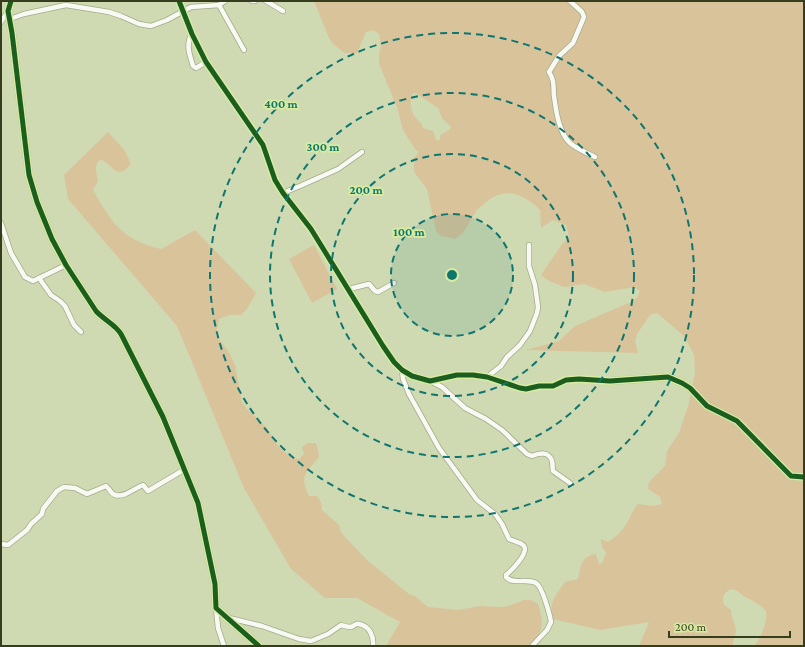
<svg xmlns="http://www.w3.org/2000/svg" width="805" height="647" font-family="'Crimson Pro',serif">
	<rect width="100%" height="100%" fill="#cfdab2"/>
	<g fill="#d9c39b" fill-rule="evenodd">
		<path d="M314,1H804V646H754C761,639 768,620 766,611C760,604 753,601 745,597C742,595 738,591 735,590C727,587 720,598 724,604C725,606 729,608 731,610C731,617 735,623 736,630C736,636 732,641 733,646H639L649,622L600,630L553,619C548,603 556,595 565,582L578,579C581,566 581,556 596,554L599,564L602,563L606,553L602,547L601,539L608,542C616,537 624,529 628,521C632,514 633,509 638,504L653,506L662,504L660,497L648,489L649,482L665,466L667,451L679,433L688,406L695,373L694,355L691,349L684,336L657,313L650,315L637,334L635,341L638,353L526,350L559,341L575,326L631,302L637,298L640,291L634,287L605,292L584,284L564,287L547,280L541,275L562,244L569,237L566,225L553,220L541,228L540,210C524,194 506,186 486,202C483,205 480,207 477,210C469,221 466,233 455,239L441,236L436,231L427,189L414,172V158L419,152L415,149L403,130L397,107L379,64V54L381,47L379,34L373,30L366,32L357,53H345L333,44L329,38ZM414,93L417,94L438,108L442,118L451,127L449,130L440,135V139L438,141L436,140L433,131L423,128C422,122 419,122 415,117C411,112 408,97 414,93Z"/>
		<path d="M108,132L125,151L131,164C129,166 126,170 123,171C115,176 108,160 100,160C93,165 97,174 98,181L93,190C111,222 122,240 161,249L195,230L256,293L247,309L241,315C232,314 227,315 219,319L216,335L220,341L229,352L235,365L242,402L246,408L267,428L278,446L292,458L299,459L304,454L302,447L308,443H316L318,450L319,457C306,473 299,475 309,496H317L321,502L322,510L339,525L341,532L345,537L368,561L409,594L415,596L428,607L458,610L480,606L503,607L511,605L524,600H531L538,604C544,623 544,630 531,645L386,646L400,622L357,598H325L291,569L244,488L177,326L68,199L64,175Z"/>
		<polygon points="314,245 337,289 312,303 289,259"/>
	</g>
	<g fill="none" stroke-linecap="round" stroke-linejoin="round">
		<g stroke="#a2ab8b" stroke-width="6">
			<g id="street">
				<polyline points="179,1 192,34 206,62 263,145 275,180 283,193 311,229 383,346 394,362 402,370 412,376 430,381 457,375 473,375 487,377 520,388 526,389 539,386 553,386 566,380 579,379 610,381"/>
				<polyline points="252,1 255,1"/>
				<polyline points="266,1 283,11"/>
				<path d="M570,1L582,12L584,17L573,43L559,56L549,72C555,81 553,87 554,96C556,111 559,133 570,143C577,149 587,153 595,157"/>
				<polyline points="219,5 225,1"/>
				<polyline points="10,19 24,14 66,5 109,12 121,16 139,24 151,26 167,20 191,7 219,5 244,50"/>
				<polyline points="1,22 8,11"/>
				<path d="M192,34C185,45 190,55 193,66L196,68L206,62"/>
				<polyline points="283,193 300,186 338,169 362,152"/>
				<polyline points="1,223 11,253 25,277 33,281 66,265"/>
				<polyline points="39,278 51,295 60,301 65,306 74,325 81,332"/>
				<polyline points="349,289 369,284 375,291 378,292 394,283"/>
				<path d="M402,370L403,379L409,394L439,448L477,500L495,514L502,524L509,539C513,541 521,542 524,546C529,553 511,571 506,575V577C513,585 527,578 536,583C542,586 550,615 551,622L547,630L532,646"/>
				<polyline points="487,377 501,366 507,357 520,345 530,331 537,313 538,307 535,285 529,266 529,245"/>
				<path d="M430,381L442,387L465,408L486,419L502,430L527,454L532,456C539,453 549,451 552,461C553,464 552,468 553,471L570,483"/>
				<path d="M1,544L8,545L27,530L31,524L42,514L43,509L57,491L64,487L75,488L87,494L106,486C109,488 111,494 115,495C124,498 135,488 143,485L148,491L185,469"/>
				<polyline points="216,608 218,628 224,646"/>
				<path d="M229,618L262,626L299,639L311,641L328,634L341,625C344,626 348,627 351,627C354,626 356,623 359,624C370,626 374,637 373,646"/>
			</g>
		</g>
		<g stroke="#a2ab8b" stroke-width="8">
			<g id="secondary">
				<path d="M11,1L8,11L12,33L29,175L37,202L52,239L66,265L96,311C104,320 115,324 121,334L163,417L198,503L215,584L216,608L259,646"/>
				<polyline points="610,381 668,377 682,383 690,388 707,406 737,421 791,476 804,477"/>
			</g>
		</g>
		<use href="#street" stroke="#f8f9f3" stroke-width="4.5"/>
		<use href="#secondary" stroke="#f8f9f3" stroke-width="6"/>
		<g stroke="#d7eca0" stroke-width="8">
			<g id="cycleway">
				<path d="M11,1L8,11L12,33L29,175L37,202L52,239L66,265L96,311C104,320 115,324 121,334L163,417L198,503L215,584L216,608L259,646"/>
				<polyline points="179,1 192,34 206,62 263,145 275,180 283,193 311,229 383,346 394,362 402,370 412,376 430,381 457,375 473,375 487,377 520,388 526,389 539,386 553,386 566,380 579,379 610,381 668,377 682,383 690,388 707,406 737,421 791,476 804,477"/>
			</g>
		</g>
		<use href="#cycleway" stroke="#1b5e20" stroke-width="5"/>
	</g>
	<circle cx="452" cy="275" r="61" fill="#0f766e" fill-opacity=".12"/>
	<g fill="none" stroke="#0f766e" stroke-width="2" stroke-dasharray="7 5">
		<circle cx="452" cy="275" r="61"/>
		<circle cx="452" cy="275" r="121"/>
		<circle cx="452" cy="275" r="182"/>
		<circle cx="452" cy="275" r="242"/>
	</g>
	<circle cx="452" cy="275" r="6" fill="#0f766e" stroke="#d7eca0" stroke-width="2"/>
	<g font-size="12" text-anchor="middle" font-weight="bold" fill="#0f766e" stroke="#d7eca0" stroke-width="3.5" stroke-linejoin="round" paint-order="stroke">
		<text x="281" y="108">400 m</text>
		<text x="323" y="151">300 m</text>
		<text x="366" y="194">200 m</text>
		<text x="409" y="236">100 m</text>
	</g>
	<rect width="805" height="647" fill="none" stroke="#353d1e" stroke-width="4"/>
	<path d="M669 631v6h121v-6" fill="none" stroke="#353d1e" stroke-width="2"/>
	<text x="675" y="631" font-size="12" fill="#353d1e" stroke="#d7eca0" stroke-width="3" paint-order="stroke">200 m</text>
</svg>
